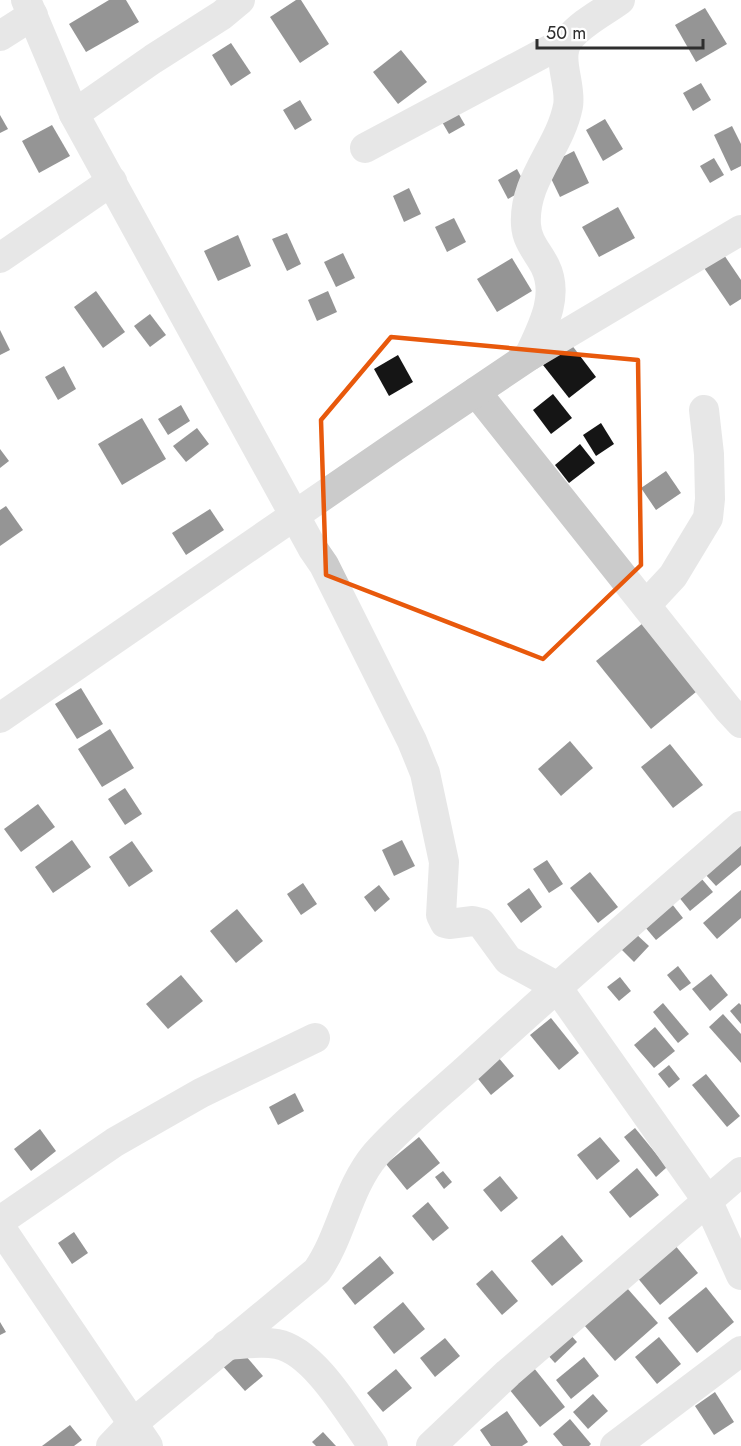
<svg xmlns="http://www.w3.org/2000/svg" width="741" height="1446" font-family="Jost,sans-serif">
	<rect width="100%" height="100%" fill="#fff"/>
	<g fill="#151515">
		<polygon points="109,0 126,0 139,22 86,52 69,24"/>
		<polygon points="296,0 301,0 329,44 300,63 270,17"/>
		<polygon points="705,8 727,44 696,62 675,25"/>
		<polygon points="231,43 251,73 231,86 212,55"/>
		<polygon points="401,50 427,82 398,104 373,72"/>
		<polygon points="701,83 711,100 693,111 683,93"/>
		<polygon points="300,100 312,120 295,130 283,110"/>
		<polygon points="454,106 465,125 449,134 438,115"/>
		<polygon points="0,115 8,129 0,133"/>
		<polygon points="605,119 623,149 603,161 586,130"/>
		<polygon points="52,125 70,156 39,173 22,141"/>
		<polygon points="732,126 741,144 741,166 731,171 714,135"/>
		<polygon points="574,151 589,183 560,197 545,166"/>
		<polygon points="714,158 724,175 710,183 700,166"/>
		<polygon points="517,169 527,188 508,199 498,180"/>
		<polygon points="409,188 421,214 404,222 393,196"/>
		<polygon points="618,207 635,238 599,257 582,227"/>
		<polygon points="454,218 466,242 447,252 435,227"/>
		<polygon points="287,233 301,264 287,271 272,239"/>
		<polygon points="238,235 251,266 218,281 204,251"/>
		<polygon points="720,249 741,280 741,299 730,306 700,262"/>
		<polygon points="343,253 355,278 336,287 324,262"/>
		<polygon points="512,258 532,291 497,312 477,279"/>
		<polygon points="96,291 125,332 103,348 74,307"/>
		<polygon points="328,291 337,312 317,321 308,300"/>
		<polygon points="150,314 166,335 150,347 134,326"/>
		<polygon points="0,330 10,350 0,355"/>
		<polygon points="571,344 596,377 569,398 543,365"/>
		<polygon points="398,355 413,382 389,396 374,369"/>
		<polygon points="64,366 76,389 58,400 45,377"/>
		<polygon points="553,394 572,418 551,434 533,410"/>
		<polygon points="181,405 190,421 168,435 158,419"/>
		<polygon points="142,418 166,459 122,485 98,444"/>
		<polygon points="601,423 614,444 596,456 583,435"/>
		<polygon points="197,428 209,444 186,462 173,446"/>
		<polygon points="580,444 595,463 569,483 555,465"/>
		<polygon points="0,449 9,461 0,468"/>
		<polygon points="666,471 681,493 656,510 641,488"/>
		<polygon points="6,506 23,530 0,546 0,510"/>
		<polygon points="210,509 224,530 186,555 172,533"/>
		<polygon points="648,619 702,687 651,729 596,661"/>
		<polygon points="81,688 103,724 77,739 55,704"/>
		<polygon points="110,729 134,768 102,787 78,749"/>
		<polygon points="570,741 593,768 561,796 538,769"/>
		<polygon points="670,744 703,785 673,808 641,767"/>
		<polygon points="125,788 142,814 125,825 108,799"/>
		<polygon points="38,804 55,827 21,852 4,829"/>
		<polygon points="72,840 91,867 53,893 35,867"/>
		<polygon points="402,840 415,866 394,876 382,850"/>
		<polygon points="132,841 153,871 129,887 109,857"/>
		<polygon points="741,843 741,865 716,886 705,874"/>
		<polygon points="547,860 563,884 549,893 533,869"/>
		<polygon points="590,872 618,907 598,923 570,888"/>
		<polygon points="701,878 713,892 690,911 678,896"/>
		<polygon points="303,883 317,904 301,915 287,894"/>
		<polygon points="379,885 390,899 375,912 364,897"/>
		<polygon points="529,888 542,907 521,923 507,904"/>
		<polygon points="741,890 741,918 717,939 703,923"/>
		<polygon points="672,904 683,918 656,940 645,927"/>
		<polygon points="237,909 263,941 236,963 210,931"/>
		<polygon points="636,934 649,946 634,962 621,949"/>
		<polygon points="678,966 691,983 680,991 667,975"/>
		<polygon points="711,974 728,995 710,1011 692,989"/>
		<polygon points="181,975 203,1001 168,1029 146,1004"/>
		<polygon points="620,977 631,991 619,1001 607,987"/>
		<polygon points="663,1003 689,1034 678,1043 653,1012"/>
		<polygon points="739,1003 741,1005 741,1024 730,1011"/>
		<polygon points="723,1014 741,1034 741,1063 709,1027"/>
		<polygon points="551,1018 579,1053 559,1070 530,1035"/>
		<polygon points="655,1027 675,1051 654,1068 634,1045"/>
		<polygon points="498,1057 514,1076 491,1095 475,1075"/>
		<polygon points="669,1065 680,1079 669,1088 658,1074"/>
		<polygon points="706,1074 740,1116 727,1127 692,1085"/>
		<polygon points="295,1093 304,1111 278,1125 269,1107"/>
		<polygon points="635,1128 667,1167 656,1177 624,1137"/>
		<polygon points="40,1129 56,1151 31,1171 14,1149"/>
		<polygon points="419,1137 440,1163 407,1190 386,1164"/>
		<polygon points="600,1137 620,1161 597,1180 577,1155"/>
		<polygon points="637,1168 659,1195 630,1218 609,1192"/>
		<polygon points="443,1171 452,1182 444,1189 435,1177"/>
		<polygon points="500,1176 518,1198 501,1212 483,1190"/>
		<polygon points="428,1202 449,1228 433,1241 412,1216"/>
		<polygon points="74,1232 88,1253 72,1264 58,1243"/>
		<polygon points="562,1235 583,1261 552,1286 531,1261"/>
		<polygon points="674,1244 698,1273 660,1305 636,1276"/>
		<polygon points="380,1256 394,1273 355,1305 342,1288"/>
		<polygon points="492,1270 518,1301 502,1315 476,1284"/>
		<polygon points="706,1287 734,1322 697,1353 668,1318"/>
		<polygon points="627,1288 658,1323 615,1361 584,1325"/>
		<polygon points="403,1302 425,1329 394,1354 373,1327"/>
		<polygon points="0,1322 6,1332 0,1335"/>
		<polygon points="567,1331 577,1342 555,1363 545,1352"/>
		<polygon points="659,1337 681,1364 657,1384 635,1357"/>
		<polygon points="445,1338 460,1356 435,1377 420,1358"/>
		<polygon points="239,1348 263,1376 245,1391 221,1364"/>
		<polygon points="584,1357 599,1376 571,1399 556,1380"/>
		<polygon points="534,1368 565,1407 540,1427 509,1389"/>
		<polygon points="396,1369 412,1388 383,1412 367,1393"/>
		<polygon points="715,1392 734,1422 714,1435 695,1406"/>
		<polygon points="593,1394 608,1411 588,1429 573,1412"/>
		<polygon points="507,1411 528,1442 522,1446 491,1446 480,1430"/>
		<polygon points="570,1419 591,1444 589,1446 563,1446 553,1434"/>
		<polygon points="70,1425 82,1440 74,1446 42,1446"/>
		<polygon points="323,1432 336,1446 316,1446 312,1442"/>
	</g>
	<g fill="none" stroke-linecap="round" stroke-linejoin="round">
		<g stroke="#cbcbcb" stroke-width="30">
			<polyline points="26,0 74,114 313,549 324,565 412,741 425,773 444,862 441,915 445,923 449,924 473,921 481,923 508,960 556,986 707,1200 741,1275"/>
			<polyline points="0,36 33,15"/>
			<polyline points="74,114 153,59 222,15 240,0"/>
			<polyline points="365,148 568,40"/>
			<polyline points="0,258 112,181"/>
			<path d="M529,356C542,328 560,296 545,266C538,252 527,242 526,225C523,180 560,148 568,106C572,85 555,57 569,39C581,23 604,12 620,0"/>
			<polyline points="476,392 728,709 741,723"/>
			<polyline points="646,605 673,576 708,518 710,499 709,454 704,410"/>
			<polyline points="0,718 394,447 529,356 741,230"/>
			<polyline points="0,1221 115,1142 201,1093 315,1038"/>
			<polyline points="0,1227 148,1446"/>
			<path d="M226,1345C243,1344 261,1341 277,1344C315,1351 351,1416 373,1446"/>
			<path d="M111,1446L132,1424L317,1271C342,1235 347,1188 376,1154C407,1119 445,1090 479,1058C565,979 653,903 741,826"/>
			<polyline points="431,1446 508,1373 741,1172"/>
			<polyline points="615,1446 741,1351"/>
		</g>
	</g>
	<path d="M0 0H741V1446H0ZM391,337L638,360L641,565L543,659L326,575L321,420Z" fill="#fff" fill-opacity=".55" fill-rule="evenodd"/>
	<path fill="none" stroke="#e8590c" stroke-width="4.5" stroke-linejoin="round" d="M391,337L638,360L641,565L543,659L326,575L321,420Z"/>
	<path d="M537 39v9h166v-9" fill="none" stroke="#2e2e2e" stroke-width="3"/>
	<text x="546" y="39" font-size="18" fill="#2e2e2e" stroke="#ffffff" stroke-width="4.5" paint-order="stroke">50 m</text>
</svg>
